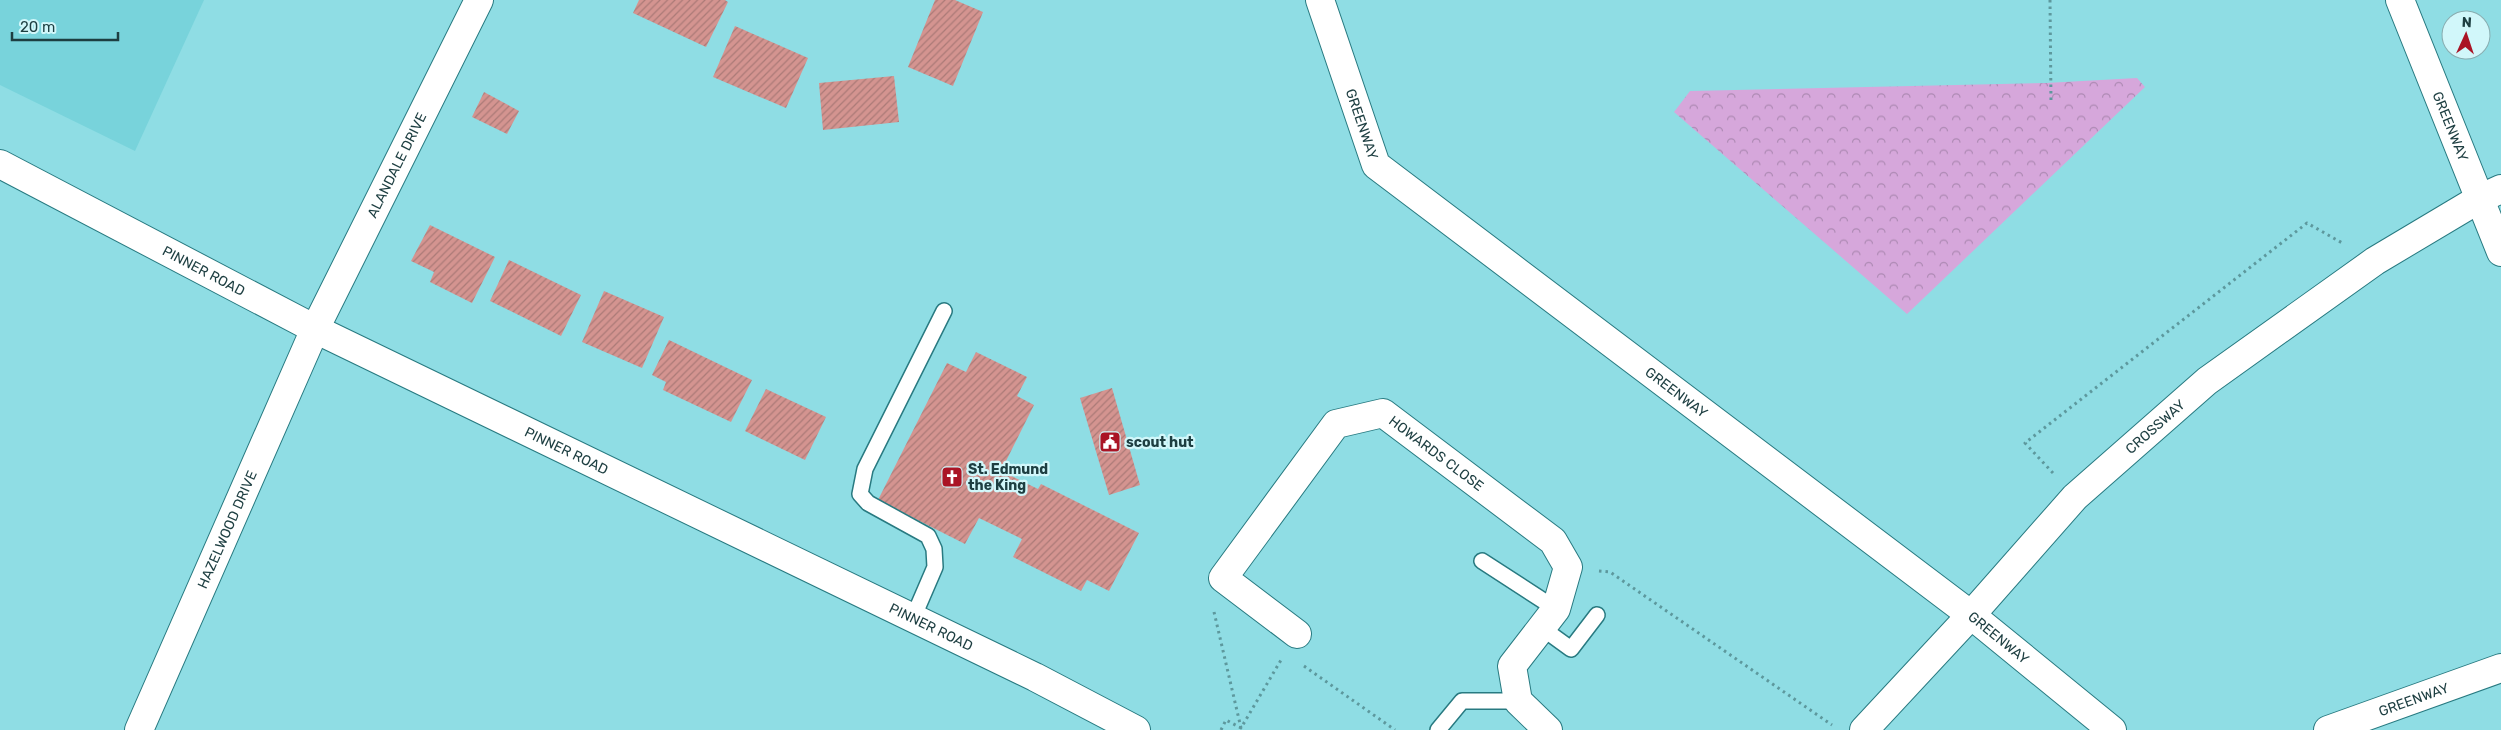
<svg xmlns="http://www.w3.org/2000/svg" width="2501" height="730" font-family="Rubik,sans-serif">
	<defs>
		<pattern id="park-crowns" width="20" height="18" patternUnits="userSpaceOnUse" patternTransform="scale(1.25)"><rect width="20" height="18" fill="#d6a7db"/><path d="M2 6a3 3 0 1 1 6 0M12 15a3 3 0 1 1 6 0" fill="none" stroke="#ad89b3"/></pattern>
		<pattern id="building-hatch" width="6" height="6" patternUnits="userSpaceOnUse" patternTransform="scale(1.25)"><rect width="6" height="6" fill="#d49490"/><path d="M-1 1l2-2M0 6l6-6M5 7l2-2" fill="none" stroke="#ab7a77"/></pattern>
	</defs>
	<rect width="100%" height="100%" fill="#8fdde4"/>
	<polygon fill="#78d3db" points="0,0 204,0 135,151 0,85"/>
	<polygon fill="url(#park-crowns)" points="2137,78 2145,87 1907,314 1674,112 1690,91 2046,83"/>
	<g fill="url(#building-hatch)">
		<polygon points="639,0 725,0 728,2 706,47 633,13"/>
		<polygon points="935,0 955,0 983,12 953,86 908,67"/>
		<polygon points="735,26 808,58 786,108 713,77"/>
		<polygon points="894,76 899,122 823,130 819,83"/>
		<polygon points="484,92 519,111 507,134 472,117"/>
		<polygon points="430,225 495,257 472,303 430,282 434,272 411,261"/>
		<polygon points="509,260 581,295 561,336 490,301"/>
		<polygon points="604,291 664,317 642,368 582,342"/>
		<polygon points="669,340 752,380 731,422 663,390 666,382 652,375"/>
		<polygon points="976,352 1027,377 1017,396 1034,405 1001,471 1038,489 1041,484 1139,533 1109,591 1087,580 1081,591 1013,557 1022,539 979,518 965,544 878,500 947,363 966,372"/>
		<polygon points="1112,388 1140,485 1109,495 1080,398"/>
		<polygon points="766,389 826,417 805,460 745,431"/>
	</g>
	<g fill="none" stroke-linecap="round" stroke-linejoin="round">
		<g stroke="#287a81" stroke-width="18">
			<g id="lane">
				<polyline points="1482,561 1556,609"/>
				<polyline points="913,618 935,567 934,549 928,536 868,503 860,494 865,469 944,311"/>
				<polyline points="1542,628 1571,649 1597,615"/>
				<polyline points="1438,730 1462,701 1518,701"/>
			</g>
		</g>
		<g stroke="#287a81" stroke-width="30">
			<g id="street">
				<path id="s1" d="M1320,0L1376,165L1971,615L2112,730"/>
				<path id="s2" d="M2400,0L2501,252"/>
				<path id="s3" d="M1297,634L1223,578L1336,424L1383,413L1553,541L1568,567L1556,609L1512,666L1518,701L1548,730"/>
				<path id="s4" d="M139,730L315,329L479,0"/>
				<path id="s5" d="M1864,730L1971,615L2075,497L2207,381L2375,261L2479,199L2501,189"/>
				<path id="s6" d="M2328,730L2501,668"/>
			</g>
		</g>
		<g stroke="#287a81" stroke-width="30">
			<g id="primary">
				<path id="s7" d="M0,164L315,329L1035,677L1136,730"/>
			</g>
		</g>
		<g stroke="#5d989d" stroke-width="3" stroke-dasharray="2.5 4" stroke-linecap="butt">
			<polyline points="2050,0 2051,102"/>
			<polyline points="2053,473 2025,443 2307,223 2344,244"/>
			<polyline points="1599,571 1610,572 1832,725"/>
			<polyline points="1214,612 1241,728"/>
			<polyline points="1304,666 1395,730"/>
			<polyline points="1221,730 1226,720 1241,728 1281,660"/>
		</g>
		<use href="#lane" stroke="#fff" stroke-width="15"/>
		<use href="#street" stroke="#fff" stroke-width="28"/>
		<use href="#primary" stroke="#fff" stroke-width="28"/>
	</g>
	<defs>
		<g id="civic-square" transform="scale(1.125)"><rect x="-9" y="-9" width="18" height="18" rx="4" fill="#aa1425" stroke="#d1f7fa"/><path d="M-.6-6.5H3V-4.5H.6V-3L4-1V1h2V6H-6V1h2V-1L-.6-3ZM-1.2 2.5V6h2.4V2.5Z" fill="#fff"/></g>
		<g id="church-square" transform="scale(1.125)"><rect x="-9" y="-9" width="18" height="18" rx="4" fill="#aa1425" stroke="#d1f7fa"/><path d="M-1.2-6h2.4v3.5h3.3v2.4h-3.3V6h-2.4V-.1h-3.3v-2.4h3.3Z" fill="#fff"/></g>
	</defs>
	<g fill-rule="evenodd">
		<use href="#civic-square" x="1110" y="442"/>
		<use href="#church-square" x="952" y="477"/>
	</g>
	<g text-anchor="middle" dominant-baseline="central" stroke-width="4.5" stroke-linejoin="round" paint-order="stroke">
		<g font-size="14" fill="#1d3e41" stroke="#d1f7fa">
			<text stroke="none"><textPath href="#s1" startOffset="131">GREENWAY</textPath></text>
			<text stroke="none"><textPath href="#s2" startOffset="136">GREENWAY</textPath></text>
			<text stroke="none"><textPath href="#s4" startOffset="621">ALANDALE DRIVE</textPath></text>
			<text stroke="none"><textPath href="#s7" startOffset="230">PINNER ROAD</textPath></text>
			<text stroke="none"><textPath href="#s1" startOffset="551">GREENWAY</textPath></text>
			<text stroke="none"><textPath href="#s5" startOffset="421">CROSSWAY</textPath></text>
			<text stroke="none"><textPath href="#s7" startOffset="635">PINNER ROAD</textPath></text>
			<text stroke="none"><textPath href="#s3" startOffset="399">HOWARDS CLOSE</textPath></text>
			<text stroke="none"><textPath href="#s4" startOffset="219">HAZELWOOD DRIVE</textPath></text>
			<text stroke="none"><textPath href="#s7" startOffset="1040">PINNER ROAD</textPath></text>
			<text stroke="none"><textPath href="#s1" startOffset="956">GREENWAY</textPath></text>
			<text stroke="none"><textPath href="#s6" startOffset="91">GREENWAY</textPath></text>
		</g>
		<g font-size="14" font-weight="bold" fill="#1d3e41" stroke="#d1f7fa" text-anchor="start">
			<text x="1126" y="442">scout hut</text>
			<text x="968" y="469">St. Edmund<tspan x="968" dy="16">the King</tspan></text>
		</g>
	</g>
	<g transform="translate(2466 35) rotate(3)"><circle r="24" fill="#d1f7fa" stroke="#89adb0"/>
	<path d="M0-4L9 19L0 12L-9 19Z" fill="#aa1425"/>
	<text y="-8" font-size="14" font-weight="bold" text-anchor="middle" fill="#1d3e41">N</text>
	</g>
	<path d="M12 32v8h106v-8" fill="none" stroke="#1d3e41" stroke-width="2.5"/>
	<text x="20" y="32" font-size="15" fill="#1d3e41" stroke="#d1f7fa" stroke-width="4" paint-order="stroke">20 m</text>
</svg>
